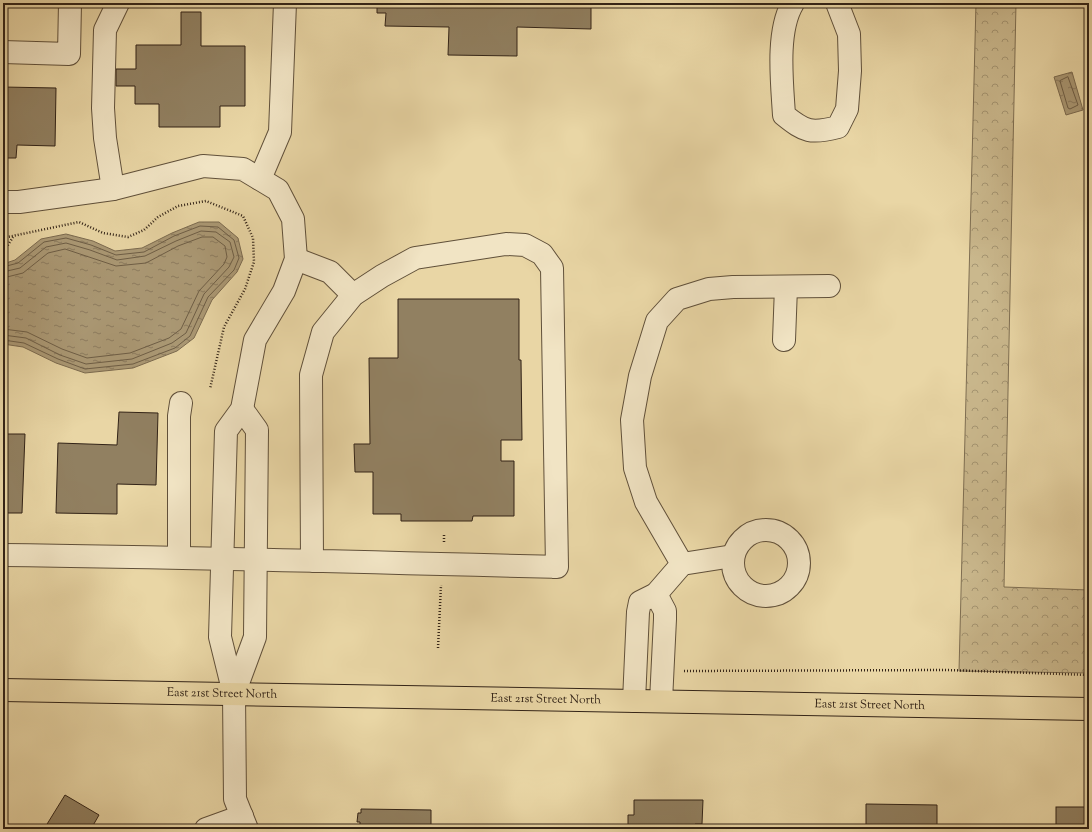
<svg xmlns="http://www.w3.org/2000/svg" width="1092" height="832" font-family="'Sorts Mill Goudy',serif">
	<defs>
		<pattern id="forest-crowns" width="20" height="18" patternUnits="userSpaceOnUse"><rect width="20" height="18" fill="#cab88d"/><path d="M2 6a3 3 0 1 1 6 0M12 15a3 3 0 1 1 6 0" fill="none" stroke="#a59572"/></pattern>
		<pattern id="water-ripples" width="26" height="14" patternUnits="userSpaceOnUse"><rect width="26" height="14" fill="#ab9975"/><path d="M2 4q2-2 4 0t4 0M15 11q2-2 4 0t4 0" fill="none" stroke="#8c7c5f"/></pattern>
	</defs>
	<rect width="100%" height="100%" fill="#e9d6a5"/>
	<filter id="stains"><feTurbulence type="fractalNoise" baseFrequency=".005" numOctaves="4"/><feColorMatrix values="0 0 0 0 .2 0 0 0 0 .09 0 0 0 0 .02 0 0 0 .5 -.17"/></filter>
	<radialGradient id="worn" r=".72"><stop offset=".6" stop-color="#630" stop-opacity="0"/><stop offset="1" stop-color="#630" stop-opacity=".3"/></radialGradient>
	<polygon fill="url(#forest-crowns)" stroke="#7e6e52" points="976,3 1016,3 1004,587 1089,590 1089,673 959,671"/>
	<g fill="url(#water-ripples)" stroke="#7b6a4f">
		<polygon points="1072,72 1083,110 1066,115 1054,77"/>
		<polygon points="199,222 219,222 238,238 243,259 237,272 212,300 194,338 177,351 133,368 85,373 56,363 23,347 3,344 3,264 15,260 41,239 66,234 93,241 115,251 142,248 172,233"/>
	</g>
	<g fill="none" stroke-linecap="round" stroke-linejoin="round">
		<g stroke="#6e5e46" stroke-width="1">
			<polygon points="1068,77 1078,105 1070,109 1068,108 1060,81"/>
			<polyline points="3,267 18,263 44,242 66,238 91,245 116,255 144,252 174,236 200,226 218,227 234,240 239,258 234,270 208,297 190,336 175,348 133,364 85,369 58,359 24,343 3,340"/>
			<polyline points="3,272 20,268 46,247 66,243 90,250 117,260 145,256 176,241 201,231 216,232 230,242 234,257 229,267 204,294 186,333 172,343 132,359 86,364 60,355 26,338 3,335"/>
			<polyline points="3,278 23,273 48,253 65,249 116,266 146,263 178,246 202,237 213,237 225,246 227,257 224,264 199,291 181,329 169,338 130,353 87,358 62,349 27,332 3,329"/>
		</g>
	</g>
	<g fill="#918061" stroke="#322317">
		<polygon points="377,3 591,3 591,29 517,27 517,56 448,55 449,27 385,26 386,13 377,13"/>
		<polygon points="181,12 201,12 201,46 245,46 245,106 220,106 220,127 159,127 159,104 135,104 135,86 116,86 116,69 136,69 136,45 181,45"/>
		<polygon points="3,87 56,88 55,146 17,145 16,158 3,158"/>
		<polygon points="398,299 519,299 519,360 521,360 522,440 501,440 501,461 514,461 514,516 473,516 472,521 401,521 401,514 373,514 373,472 355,472 354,444 370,444 369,358 398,358"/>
		<polygon points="119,412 158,413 156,485 117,484 117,514 56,513 58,443 117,445"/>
		<polygon points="3,434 25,434 22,513 3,513"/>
		<polygon points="65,795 99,815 91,829 44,829"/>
		<polygon points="634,800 703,800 702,824 695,824 695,829 628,829 628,815 634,815"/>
		<polygon points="866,804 937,805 937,828 863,829 866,828"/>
		<rect x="1056" y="807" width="33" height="22"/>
		<polygon points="361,809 431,810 431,829 360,829 360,822 357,822 358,813 361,813"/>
	</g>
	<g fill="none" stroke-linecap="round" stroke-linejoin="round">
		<g stroke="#60503a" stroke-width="24">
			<g id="minor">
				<path d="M793,3C776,31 782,82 784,115C805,132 811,134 838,127L847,109L850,71L849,34L837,3"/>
				<polyline points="3,52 69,54 70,3"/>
				<polyline points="260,179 280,132 285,3"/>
				<polyline points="113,189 105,138 103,108 105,30 118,3"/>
				<polyline points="3,202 19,202 113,189 203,166 243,169 278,190 293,219 296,259 284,291 255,340 242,409 226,431 220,637 234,694 235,799 247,829"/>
				<polyline points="296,259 330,272 353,295"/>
				<polyline points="784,340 786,287"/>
				<circle cx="766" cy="563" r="33"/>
				<path d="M3,555C188,557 372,562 557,567L552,268L542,254L525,245L506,244L415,258L382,276L353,295L323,332L311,375L312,561"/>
				<polyline points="179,557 179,416 181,403"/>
				<polyline points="682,564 733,556"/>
				<polyline points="656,594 665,611 665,619 661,701"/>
				<polyline points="234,694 255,637 257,430 242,409"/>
				<polyline points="634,701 638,612 640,602 656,594 682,564 646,502 635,468 632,420 640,376 657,321 677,299 709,289 733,287 829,286"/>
				<polyline points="206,829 242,816"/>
			</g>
		</g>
		<g stroke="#322317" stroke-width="24">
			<g id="major">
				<path id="s1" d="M3,690L1089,709"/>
			</g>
		</g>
		<g stroke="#322317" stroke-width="2.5" stroke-dasharray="1 2" stroke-linecap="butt">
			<polyline points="3,238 79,222 103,233 128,237 144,230 158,217 178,206 206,201 243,216 253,238 254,262 245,289 224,327 210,389"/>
			<polyline points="3,253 13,237"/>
			<polyline points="444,542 444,534"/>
			<polyline points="438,648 441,585"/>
			<polyline points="684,671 947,670 1089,675"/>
		</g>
		<use href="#minor" stroke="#f1e4c4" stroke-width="22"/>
		<use href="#major" stroke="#e9d6a5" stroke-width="22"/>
	</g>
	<g text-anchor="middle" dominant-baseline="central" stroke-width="3" stroke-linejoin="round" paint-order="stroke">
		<g font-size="12" fill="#322317" stroke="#f1e4c4">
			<text stroke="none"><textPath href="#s1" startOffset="219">East 21st Street North</textPath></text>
			<text stroke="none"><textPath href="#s1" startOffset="543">East 21st Street North</textPath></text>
			<text stroke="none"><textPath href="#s1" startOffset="867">East 21st Street North</textPath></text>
		</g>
	</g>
	<rect width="1092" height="832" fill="none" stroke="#e9d6a5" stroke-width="16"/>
	<rect x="4" y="4" width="1084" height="824" fill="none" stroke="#322317" stroke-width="2"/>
	<rect x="8" y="8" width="1076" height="816" fill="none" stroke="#322317"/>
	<rect width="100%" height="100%" filter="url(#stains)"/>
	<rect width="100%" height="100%" fill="url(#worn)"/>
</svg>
